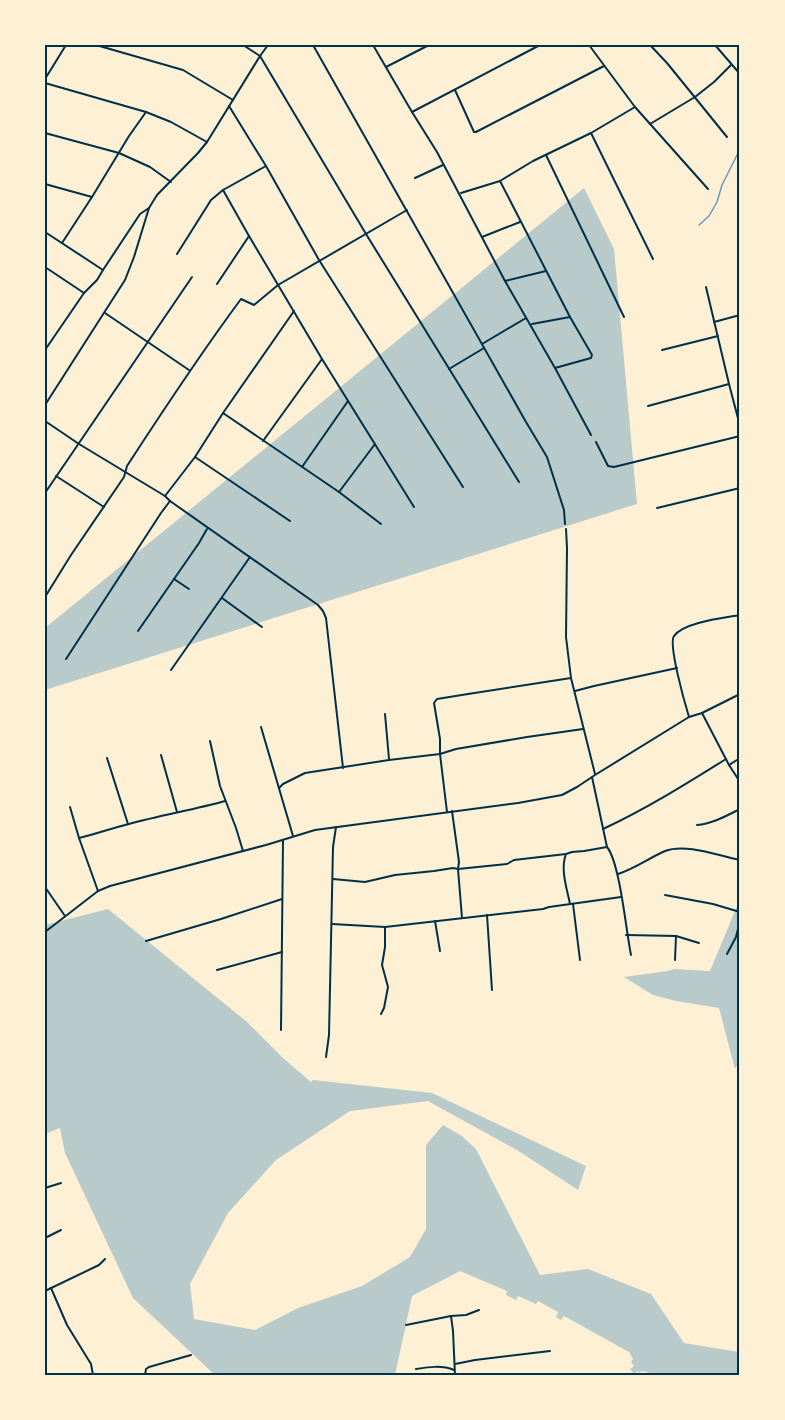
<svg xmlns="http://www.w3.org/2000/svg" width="785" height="1420" font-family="'Roboto Condensed',sans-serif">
	<rect width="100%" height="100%" fill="#fdf0d5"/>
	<g fill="#b9caca">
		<polygon points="584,188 614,249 637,504 45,690 45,628"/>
		<polygon points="740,899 740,1059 735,1069 719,1008 676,1001 653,995 624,977 668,971 674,969 710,971"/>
		<polygon points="108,909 247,1022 283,1058 311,1082 313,1080 432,1093 586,1166 578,1190 517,1150 428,1101 350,1111 276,1160 228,1213 190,1284 194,1319 255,1330 298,1308 362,1286 410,1257 426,1229 426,1145 443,1125 462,1136 476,1149 540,1275 588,1269 651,1294 684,1343 739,1352 740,1355 740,1375 658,1375 642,1371 639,1373 638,1371 634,1374 630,1369 634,1366 631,1362 633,1359 629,1352 564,1316 561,1320 556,1317 558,1312 538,1301 536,1304 518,1296 516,1300 506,1295 507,1291 460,1271 412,1296 395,1375 215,1375 133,1298 65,1153 60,1128 45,1134 45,925"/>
	</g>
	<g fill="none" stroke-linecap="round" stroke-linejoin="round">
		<g stroke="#669bbc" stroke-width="1.5">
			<polyline points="740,136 739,138 740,143"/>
			<polyline points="699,225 709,216 717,202 722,185 740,149"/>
		</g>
		<g stroke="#003049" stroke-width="2">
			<polyline points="96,45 183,70 233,100"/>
			<polyline points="243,45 260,56 366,234 519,482"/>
			<polyline points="313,45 526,422 547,457 564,510 565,524"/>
			<polyline points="373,45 412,112 437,152 505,281 555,368 591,435"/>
			<polyline points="589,45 635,107 708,189"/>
			<polyline points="650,45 667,63 727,137"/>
			<polyline points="715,45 740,74"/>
			<polyline points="386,67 429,45"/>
			<polyline points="45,79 66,45"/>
			<polyline points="45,83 146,112 171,122 207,142"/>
			<polyline points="455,90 474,132 476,132 604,66"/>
			<polyline points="229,106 266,166 319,260 463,487"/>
			<polyline points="412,112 540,45"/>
			<polyline points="650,124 695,97 714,82 731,65"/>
			<polyline points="45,133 119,153 150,167 171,182"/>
			<polyline points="591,133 653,259"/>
			<polyline points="546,155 624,317"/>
			<polyline points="415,178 443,165"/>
			<polyline points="500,181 570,317 592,355 591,358 555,368"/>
			<polyline points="45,184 92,197"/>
			<polyline points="223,190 249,236 322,359 414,507"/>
			<polyline points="461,193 500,181 533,161 591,133 635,107"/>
			<polyline points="45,232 103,270"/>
			<polyline points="482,237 520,222"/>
			<polyline points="62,243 92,197 129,136 146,112"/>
			<polyline points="177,254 211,200 223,190 266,166"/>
			<polyline points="45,267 84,293"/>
			<polyline points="505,281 546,271"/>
			<polyline points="217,284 249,236"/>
			<polyline points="706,287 729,384 740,426"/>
			<polyline points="105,313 189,370"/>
			<polyline points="714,322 740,315"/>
			<polyline points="532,324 570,317"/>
			<polyline points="482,344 526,318"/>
			<polyline points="45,350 84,293 97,280 103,270 140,214 149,208"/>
			<polyline points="662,350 718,336"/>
			<polyline points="449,369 484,348"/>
			<polyline points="648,406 729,384"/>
			<polyline points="223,413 339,492 381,524"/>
			<polyline points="45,421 79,444 165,496 170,501 318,605 323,611 326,618 343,768"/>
			<polyline points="263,441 322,359"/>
			<polyline points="596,442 608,466 614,467 740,436"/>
			<polyline points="195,457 290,521"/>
			<polyline points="302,467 348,401"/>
			<polyline points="56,476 104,507"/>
			<polyline points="339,492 375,444"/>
			<polyline points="45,493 192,277"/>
			<polyline points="165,496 195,457 223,413 294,311"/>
			<polyline points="657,508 740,488"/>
			<polyline points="566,529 567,548 566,637 571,678 595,774"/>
			<polyline points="174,579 189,589"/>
			<path d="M45,597L71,555L124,477L127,466C164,409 201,353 241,299L254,305L278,285L407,210"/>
			<polyline points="222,598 262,627"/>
			<polyline points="138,631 199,543 207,529"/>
			<polyline points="66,659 161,513 170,501"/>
			<polyline points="171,670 250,557"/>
			<polyline points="575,691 594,686 677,668"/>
			<polyline points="702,713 729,765 740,782"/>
			<polyline points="385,714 389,759"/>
			<path d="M689,717C685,704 668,644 674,636C684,622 724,618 740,615"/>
			<polyline points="261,727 293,836"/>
			<polyline points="210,741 220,786 236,828 243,851"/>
			<polyline points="161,755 177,812"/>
			<polyline points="107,758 128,824"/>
			<polyline points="729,765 740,758"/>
			<path d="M592,777L607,847C620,863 626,931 631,955"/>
			<polyline points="279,788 283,784 305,773 389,760 440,754 456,749 527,737 583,729"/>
			<polyline points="70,807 79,838 98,891"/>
			<polyline points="452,811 459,862 458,869 462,918"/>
			<polyline points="447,812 440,754 440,739 434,703 437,699 468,694 571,678"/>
			<path d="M697,825C712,824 726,816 740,809"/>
			<path d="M603,829C646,809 686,784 726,759"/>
			<path d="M79,838C96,834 112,828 129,824C161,815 193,810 225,801"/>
			<path d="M566,854C560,869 567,889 570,904"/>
			<path d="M618,874C636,868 649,858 665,851C686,843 719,856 740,860"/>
			<polyline points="333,879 365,882 395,875 434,871 453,868 458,869 507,864 514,860 566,854 572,852 584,851 607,847"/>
			<polyline points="45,887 65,916"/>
			<polyline points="665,895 713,904 740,912"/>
			<polyline points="573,904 580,960"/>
			<polyline points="487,915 492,990"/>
			<polyline points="435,921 440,951"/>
			<polyline points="332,924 385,927 543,909 549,907 621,897"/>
			<polyline points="626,935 676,936 699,943"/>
			<polyline points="146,941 221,919 282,899"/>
			<polyline points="727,954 736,937 740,921"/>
			<polyline points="675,960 676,936"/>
			<polyline points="217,970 282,952"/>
			<polyline points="381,1014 384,1008 388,987 382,965 385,947 385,927"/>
			<polyline points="281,1030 283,841"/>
			<polyline points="326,1057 329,1035 333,847 336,827"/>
			<polyline points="45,1188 61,1183"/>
			<polyline points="45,1238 61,1230"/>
			<polyline points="51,1288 67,1325 91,1364 93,1375"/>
			<polyline points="45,1291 99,1265 105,1259"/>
			<polyline points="451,1316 466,1315 479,1310"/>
			<polyline points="406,1325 451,1316 453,1331 455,1375"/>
			<polyline points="455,1364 475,1360 550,1351"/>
			<path d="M416,1369C429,1367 442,1365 454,1370"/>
			<polyline points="145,1375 146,1369 149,1367 191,1355"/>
		</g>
		<g stroke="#003049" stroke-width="2">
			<polyline points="45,405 125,280 134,257 149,208 157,195 198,153 207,142 260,56 268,45"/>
			<polyline points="45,932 98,891 110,886 266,845 315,830 518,803 562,795 577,787 595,775 689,717 702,713 740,694"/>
		</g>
	</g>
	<rect width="785" height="1420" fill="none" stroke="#fdf0d5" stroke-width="93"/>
	<rect x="46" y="46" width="692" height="1328" fill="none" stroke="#003049" stroke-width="2"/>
</svg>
